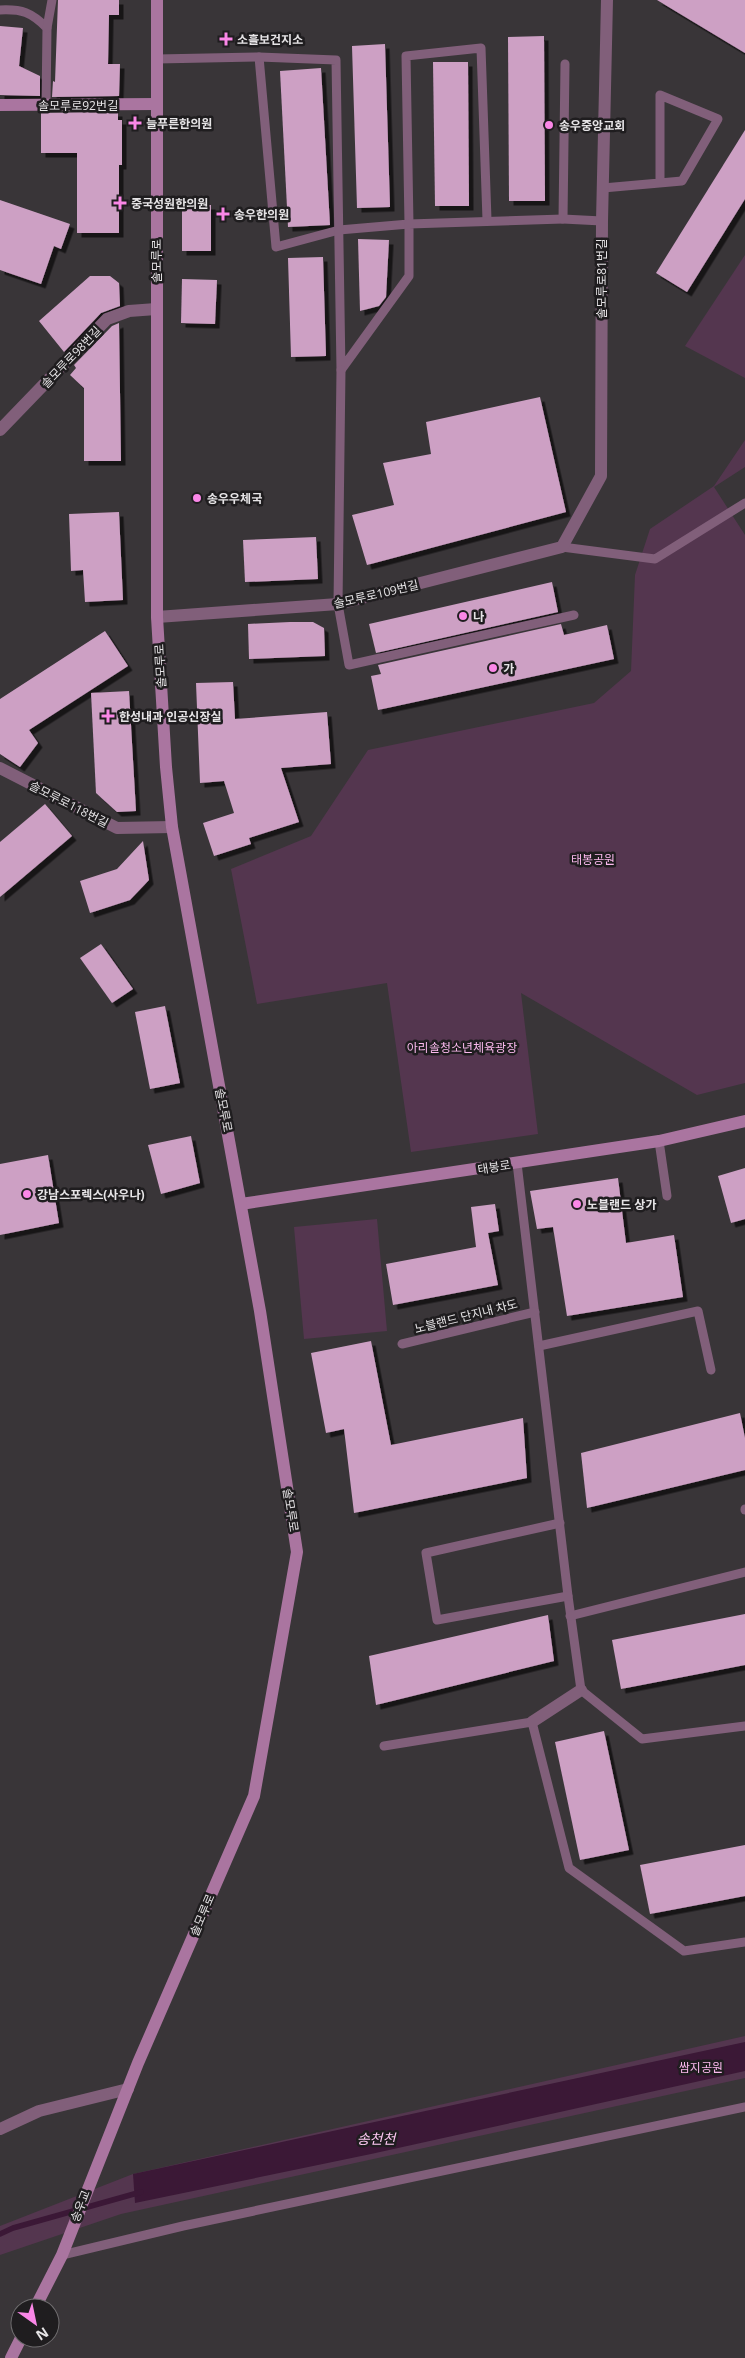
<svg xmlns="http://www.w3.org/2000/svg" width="745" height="2358" font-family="'Open Sans','Noto Sans KR',sans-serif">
	<defs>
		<filter id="shadow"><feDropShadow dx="4.5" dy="4.5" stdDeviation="0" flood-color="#0009"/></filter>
	</defs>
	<rect width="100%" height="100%" fill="#393538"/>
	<g fill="#54364f">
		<polygon points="745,255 745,378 685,346"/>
		<polygon points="745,440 745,467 714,487 745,535 745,1083 697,1095 521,993 538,1134 411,1152 387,983 257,1004 231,869 311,836 368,750 594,703 631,671 635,575 650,529 714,486"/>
		<polygon points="377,1219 387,1331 304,1339 294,1227"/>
		<polygon points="745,2036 745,2078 121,2214 0,2255 0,2226 133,2174"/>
	</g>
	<polygon fill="#3b1836" points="745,2042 745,2071 371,2154 135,2203 133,2174"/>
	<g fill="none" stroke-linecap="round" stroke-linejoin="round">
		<polyline stroke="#3b1836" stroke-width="5.5" points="0,2234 13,2228 141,2192"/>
	</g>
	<g fill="#cda0c4" filter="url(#shadow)">
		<polygon points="58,0 119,0 119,15 109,15 108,64 120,64 119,96 52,97 53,81 55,82"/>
		<polygon points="657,0 745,0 745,53"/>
		<polygon points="0,26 23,28 19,66 40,76 40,96 0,95"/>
		<polygon points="544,36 545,201 509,201 508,37"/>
		<polygon points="385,44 390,207 357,208 352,46"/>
		<polygon points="433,62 468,62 469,206 435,206"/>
		<polygon points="321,68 330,225 288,227 280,71"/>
		<polygon points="118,112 118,120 122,120 122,165 119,165 119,233 77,233 77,153 41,153 41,113"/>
		<polygon points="745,130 745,199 687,292 656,273"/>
		<polygon points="0,200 70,224 61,249 54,246 41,284 0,270"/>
		<rect x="182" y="205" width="29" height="46"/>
		<polygon points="358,239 389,240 386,297 379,306 360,311"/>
		<polygon points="323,257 326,356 291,357 288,258"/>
		<polygon points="90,276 110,276 119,283 120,306 101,313 64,352 39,321"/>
		<polygon points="182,279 217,280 215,324 181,323"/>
		<polygon points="119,323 121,461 84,461 84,388 70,375 76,368 74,365 112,326"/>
		<polygon points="540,397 566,512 367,565 352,515 394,505 383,463 431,454 426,422"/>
		<polygon points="119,512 123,600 85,602 83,570 71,571 69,514"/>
		<polygon points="316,537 318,579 245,582 243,540"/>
		<polygon points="552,582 558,612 376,653 369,624"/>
		<polygon points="290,622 313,622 324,628 325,656 249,659 248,624"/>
		<polygon points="561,624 564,635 607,625 614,659 378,710 371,676 381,674 378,665"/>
		<polygon points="105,631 128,666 29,730 38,743 20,767 0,754 0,699"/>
		<polygon points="233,682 235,719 327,712 331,764 281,768 299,822 249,838 251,844 214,856 203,823 234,813 224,781 200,783 196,683"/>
		<polygon points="129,691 136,811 117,812 96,793 91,693"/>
		<polygon points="45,804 72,836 0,897 0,842"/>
		<polygon points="143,841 149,880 130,900 90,913 80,881 117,869"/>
		<polygon points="101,944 133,989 112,1003 80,958"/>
		<polygon points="165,1006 180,1083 150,1089 135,1012"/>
		<polygon points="191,1136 200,1183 161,1194 148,1145"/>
		<polygon points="48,1155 59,1223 0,1235 0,1164"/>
		<polygon points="745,1168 745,1219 731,1223 718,1176"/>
		<polygon points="618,1178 626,1243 674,1235 683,1297 567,1316 553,1227 537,1229 530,1191"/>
		<polygon points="495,1204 499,1231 488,1233 498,1285 393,1305 386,1264 476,1247 471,1207"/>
		<polygon points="371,1341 391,1445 523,1418 527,1478 354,1513 344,1429 326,1433 311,1353"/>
		<polygon points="740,1413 745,1438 745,1470 587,1508 581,1453"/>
		<polygon points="745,1614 745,1665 621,1689 612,1640"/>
		<polygon points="548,1615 554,1661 376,1705 369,1656"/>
		<polygon points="604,1731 629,1850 580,1860 555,1742"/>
		<polygon points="745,1845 745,1896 650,1914 640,1865"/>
	</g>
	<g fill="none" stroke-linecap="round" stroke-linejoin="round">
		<g stroke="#815f7a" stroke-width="9">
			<path d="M0,10C22,9 31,12 47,28L46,105"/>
			<polyline points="47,28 52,0"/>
			<polyline points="259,57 276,247 339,230 409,224 406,56 481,48 487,220"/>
			<polyline points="157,59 259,57 336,60 341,370 409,276 409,224 563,219"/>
			<polyline points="565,64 563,219 602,221"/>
			<polyline points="603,188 682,181 718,119 660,95 660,183"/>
			<polyline points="341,370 338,604 349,665 574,615"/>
			<polyline points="562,547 655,559 745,503"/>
			<polyline points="659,1141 667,1196"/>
			<polyline points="517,1163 568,1596 581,1690 642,1739 745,1726"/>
			<polyline points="402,1344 535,1312"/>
			<polyline points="539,1346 698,1311 711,1370"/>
			<polyline points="745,1509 745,1510"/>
			<polyline points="560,1523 426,1553 437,1620 568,1596"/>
			<polyline points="570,1616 745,1572"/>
			<polyline points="384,1746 532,1722 569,1868 684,1951 745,1942"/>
			<polyline points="62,2255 183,2226 745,2107"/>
		</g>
		<g stroke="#815f7a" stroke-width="12">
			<polyline points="0,430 107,319 129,311 156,309"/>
			<polyline points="157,617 338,604 562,547 601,476 602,221 607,0"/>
			<polyline points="0,768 117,828 172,827"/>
			<polyline points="532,1722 581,1690"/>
			<polyline points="0,2129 39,2111 128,2089"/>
		</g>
		<g stroke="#aa75a0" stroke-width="12">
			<polyline points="0,105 157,104"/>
			<polyline points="241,1204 659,1141 745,1121"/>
			<polyline points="35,2308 62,2255 138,2063 254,1796 297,1552 260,1311 172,827 166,767 157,617 157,0"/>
			<polyline points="11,2358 21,2338"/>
		</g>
	</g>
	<g fill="#fa87e7" stroke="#1f1d1f" stroke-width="2">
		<path d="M223.5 31.5h5v5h5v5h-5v5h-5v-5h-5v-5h5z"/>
		<path d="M132.5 115.5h5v5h5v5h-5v5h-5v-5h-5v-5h5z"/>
		<circle cx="549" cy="125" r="5"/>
		<path d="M117.5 195.5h5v5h5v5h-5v5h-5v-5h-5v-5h5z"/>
		<path d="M220.5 206.5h5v5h5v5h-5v5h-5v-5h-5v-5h5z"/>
		<circle cx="197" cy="498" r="5"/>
		<circle cx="463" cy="616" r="5"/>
		<circle cx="493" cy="668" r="5"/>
		<path d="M105.5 708.5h5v5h5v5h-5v5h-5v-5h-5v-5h5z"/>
		<circle cx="27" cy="1194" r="5"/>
		<circle cx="577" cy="1204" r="5"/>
	</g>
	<g text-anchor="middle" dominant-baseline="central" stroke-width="5" stroke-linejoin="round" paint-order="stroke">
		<g font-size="12" font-weight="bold" fill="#e6e4e6" stroke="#1f1d1f" text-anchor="start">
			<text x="237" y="39">소흘보건지소</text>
			<text x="146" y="123">늘푸른한의원</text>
			<text x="559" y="125">송우중앙교회</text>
			<text x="131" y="203">중국성원한의원</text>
			<text x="234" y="214">송우한의원</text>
			<text x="207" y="498">송우우체국</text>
			<text x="473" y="616">나</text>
			<text x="503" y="668">가</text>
			<text x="119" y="716">한성내과 인공신장실</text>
			<text x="37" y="1194">강남스포렉스(사우나)</text>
			<text x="587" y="1204">노블랜드 상가</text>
		</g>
		<g font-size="12" fill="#e6e4e6" stroke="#1f1d1f">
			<text x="78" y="105">솔모루로92번길</text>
			<text transform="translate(156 261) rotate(-90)">솔모루로</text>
			<text transform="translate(601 279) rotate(-90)">솔모루로81번길</text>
			<text transform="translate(71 357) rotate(-46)">솔모루로98번길</text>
			<text transform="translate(376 594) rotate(-13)">솔모루로109번길</text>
			<text transform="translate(160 666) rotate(-93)">솔모루로</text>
			<text transform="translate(69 804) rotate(27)">솔모루로118번길</text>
			<text transform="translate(224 1110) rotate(79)">솔모루로</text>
			<text transform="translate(494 1167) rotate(-9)">태봉로</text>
			<text transform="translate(466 1316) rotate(-14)">노블랜드 단지내 차도</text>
			<text transform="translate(291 1510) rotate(81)">솔모루로</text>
			<text transform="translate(202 1915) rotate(-67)">솔모루로</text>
			<text transform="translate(80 2206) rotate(-69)">송우교</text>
		</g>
		<g font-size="12" fill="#fbb9ee" stroke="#1f1d1f">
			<text x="593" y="859">태봉공원</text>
			<text x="462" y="1047">아리솔청소년체육광장</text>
			<text x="701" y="2067">쌈지공원</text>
		</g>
		<g font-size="14" font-style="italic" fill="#fdc8f2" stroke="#1f1d1f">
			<text x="376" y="2138">송천천</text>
		</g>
	</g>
	<g transform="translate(35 2323) rotate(147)"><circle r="24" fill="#1f1d1f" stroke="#6f6d6f"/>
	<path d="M0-4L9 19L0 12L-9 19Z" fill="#fa87e7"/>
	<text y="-8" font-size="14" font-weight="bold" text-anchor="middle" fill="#e6e4e6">N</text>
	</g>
</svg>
